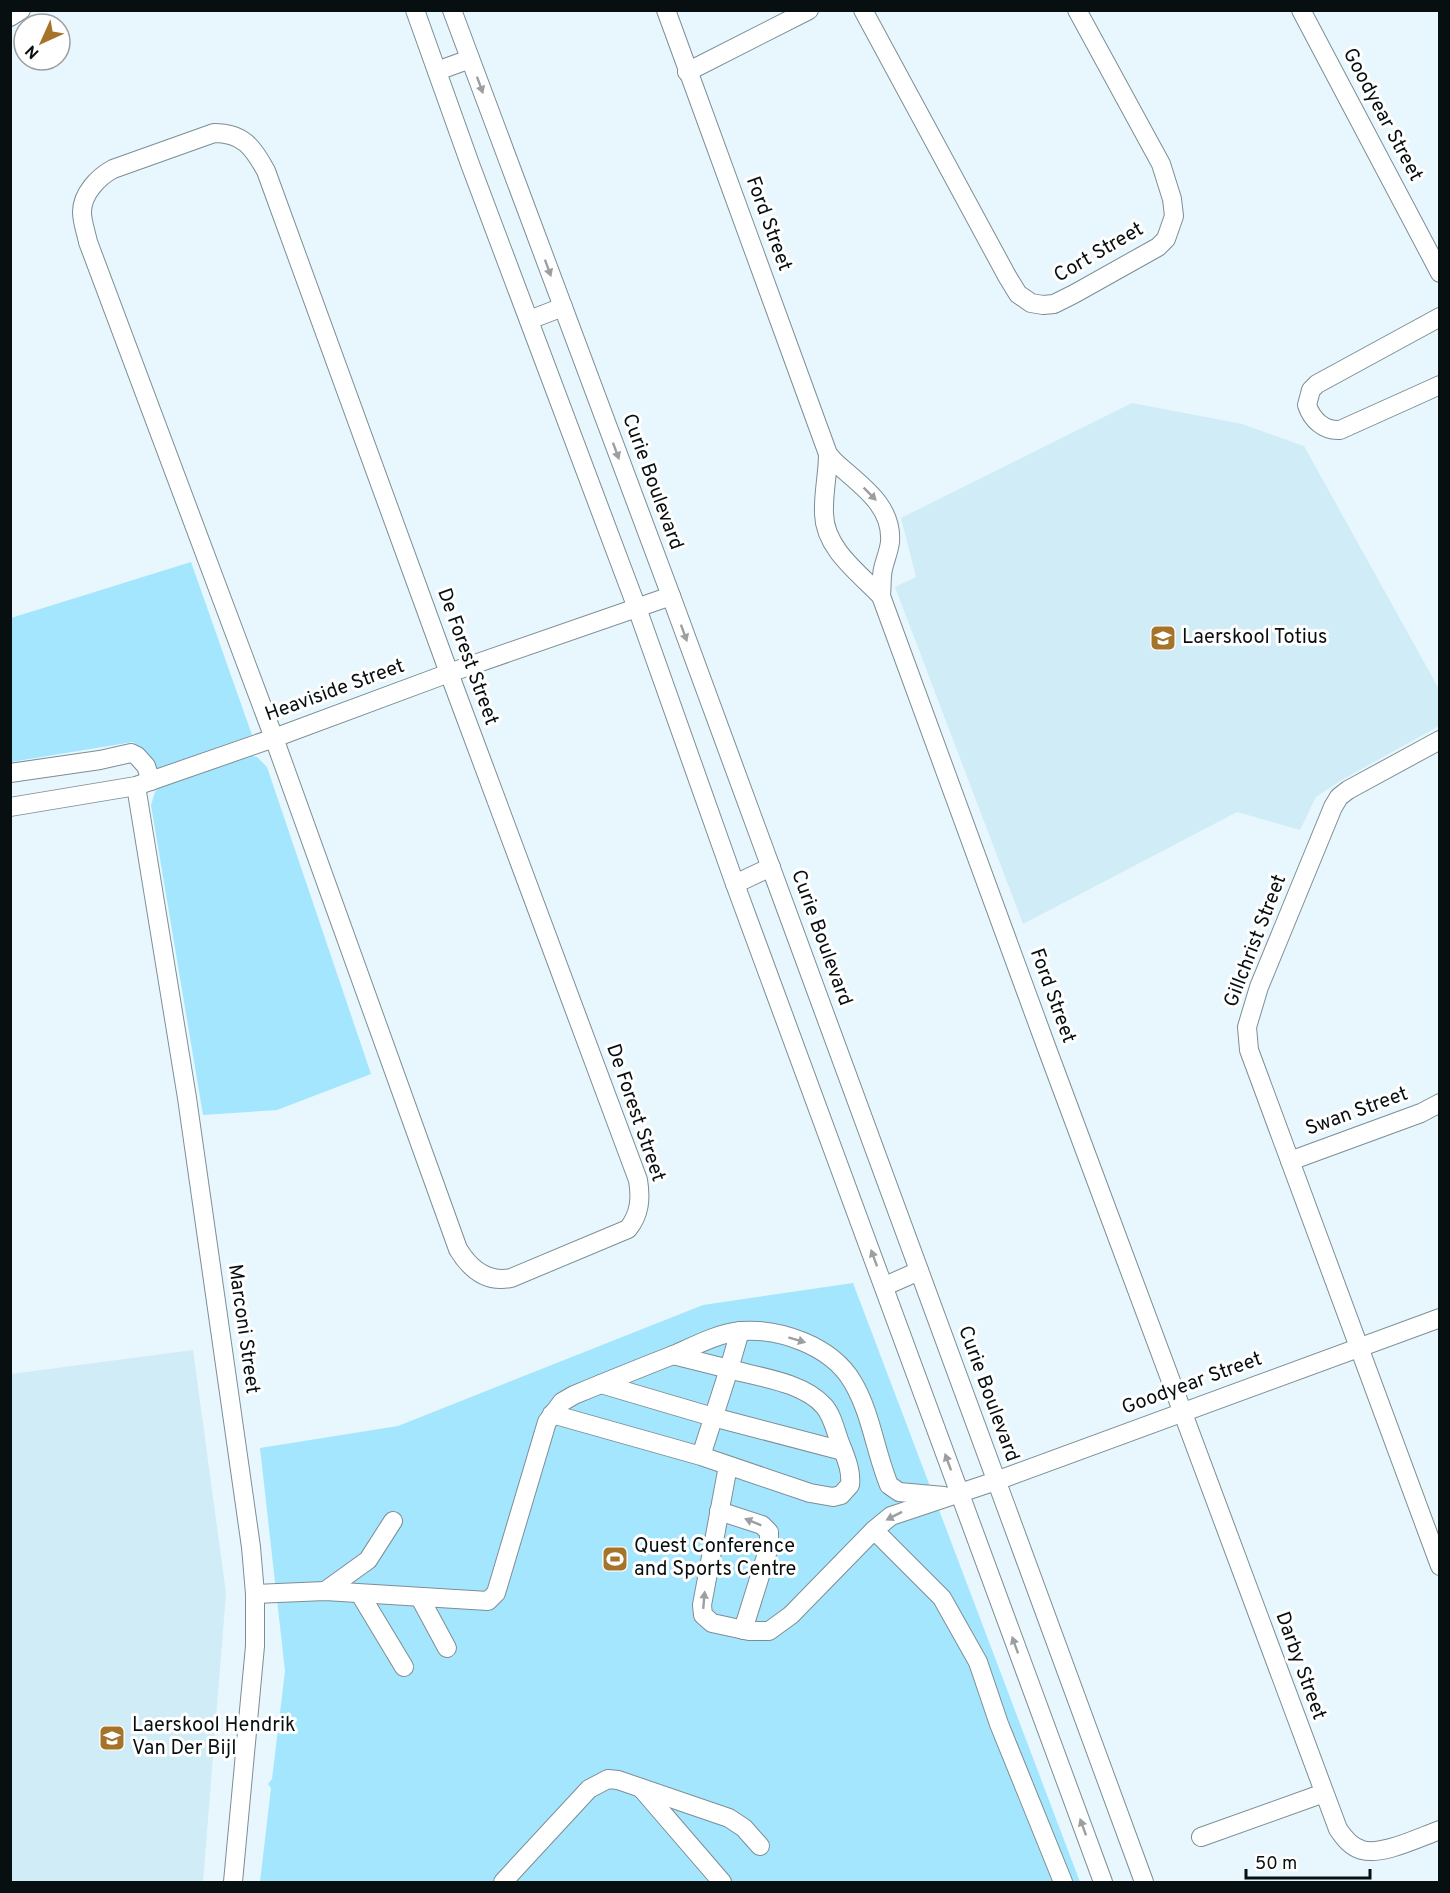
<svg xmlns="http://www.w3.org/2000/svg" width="1450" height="1893" font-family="Overpass,sans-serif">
	<rect width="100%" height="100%" fill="#e7f7fd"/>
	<g fill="#d0ecf7">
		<polygon points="1132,403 1242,424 1304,446 1439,689 1439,726 1340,781 1316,797 1300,830 1237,812 1023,924 895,587 916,577 901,518"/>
		<polygon points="193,1350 226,1593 203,1882 11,1882 11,1374"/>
	</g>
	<g fill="#a4e6fe">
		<polygon points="191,562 252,735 156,769 143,750 133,742 11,762 11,618"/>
		<polygon points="245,754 257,757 267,767 371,1074 277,1110 203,1115 151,805 155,792 161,785"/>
		<polygon points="853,1283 1080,1882 260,1882 271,1788 268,1784 272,1779 285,1671 260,1448 398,1426 703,1305"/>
	</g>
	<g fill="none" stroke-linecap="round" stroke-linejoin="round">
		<g stroke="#7c8e95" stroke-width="20">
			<g id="minor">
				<polyline points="415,10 470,164 637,608 735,884 1103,1882"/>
				<polyline points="452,10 671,596 1144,1882"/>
				<path d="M666,10L828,454L834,461C858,484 893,504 890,542C889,551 885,560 883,569C881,578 882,587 881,596L1046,1046L1338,1829C1344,1838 1351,1847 1362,1850C1382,1856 1420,1837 1440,1830"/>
				<polyline points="863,10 1007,276 1018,294 1031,303 1043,305 1054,304 1074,294 1158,247 1166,239 1174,216 1172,199 1161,164 1077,10"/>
				<polyline points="1301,10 1440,273"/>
				<polyline points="10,17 21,10"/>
				<polyline points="437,71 470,59"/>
				<polyline points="687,72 809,10"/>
				<path d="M214,133C243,133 253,147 266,171L449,673L638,1180C641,1198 640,1214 628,1229L511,1278C487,1283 470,1269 458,1249L274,738L88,242C86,232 82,222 82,212C82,194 98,177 113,169Z"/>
				<path d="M1440,317L1317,384L1311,390L1307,405C1312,420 1324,431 1340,430L1440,385"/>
				<polyline points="529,320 563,307"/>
				<path d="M828,454C828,474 823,494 824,514C825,549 859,573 881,596"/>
				<polyline points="1440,740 1348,790 1339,797 1333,807 1259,987 1247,1027 1249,1050 1440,1566"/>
				<polyline points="10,773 100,760 131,753 137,756 146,766 151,781"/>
				<polyline points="136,786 187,1098 251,1547 255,1594 255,1646 233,1882"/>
				<polyline points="10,807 136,786 274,738 449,673 671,596"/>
				<polyline points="735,884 771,867"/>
				<polyline points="1290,1161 1421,1113 1440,1103"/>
				<polyline points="885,1286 919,1271"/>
				<polyline points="673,1355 729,1369 740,1331"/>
				<polyline points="601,1384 713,1417 843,1451"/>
				<path d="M552,1414L701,1456L810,1493L833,1497L841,1495L850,1485C852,1469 844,1454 839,1440C835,1429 832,1415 824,1406C803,1382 758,1377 729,1369L701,1456"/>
				<polyline points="728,1466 702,1605 703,1615 712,1623 749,1631 769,1631 791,1615 874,1530 891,1516 996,1481 1440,1318"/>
				<polyline points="719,1511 762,1525 769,1532 769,1547 743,1630"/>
				<polyline points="874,1530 942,1598 978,1662 999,1724 1063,1882"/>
				<polyline points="325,1591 368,1560 393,1521"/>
				<path d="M255,1594L325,1591L488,1601L496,1593L547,1422L562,1402L574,1395C608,1381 642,1367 676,1354C696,1345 719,1333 741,1331C780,1328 831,1346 852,1381C871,1412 875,1451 889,1485L899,1492L944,1496"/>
				<polyline points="360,1594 404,1667"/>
				<polyline points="420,1598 447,1648"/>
				<polyline points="641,1788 722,1882"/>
				<polyline points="1201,1837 1324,1793"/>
				<polyline points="503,1882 589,1789 608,1779 618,1780 729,1818 744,1828 760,1846"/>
			</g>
		</g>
		<use href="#minor" stroke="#fff" stroke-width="18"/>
	</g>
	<defs><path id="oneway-solid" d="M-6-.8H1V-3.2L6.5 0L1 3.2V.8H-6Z" transform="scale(1.5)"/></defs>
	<g fill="#9c9fa0">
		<use href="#oneway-solid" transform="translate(480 85) rotate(70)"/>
		<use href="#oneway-solid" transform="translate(548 268) rotate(70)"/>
		<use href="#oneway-solid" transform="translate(616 451) rotate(70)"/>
		<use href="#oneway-solid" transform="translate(870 494) rotate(45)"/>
		<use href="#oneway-solid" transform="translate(684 633) rotate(70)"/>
		<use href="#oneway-solid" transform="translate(874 1258) rotate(-110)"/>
		<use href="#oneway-solid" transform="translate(797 1340) rotate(17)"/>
		<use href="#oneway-solid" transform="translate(948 1462) rotate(-110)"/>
		<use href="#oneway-solid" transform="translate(894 1516) rotate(153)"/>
		<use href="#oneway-solid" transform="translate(753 1522) rotate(-158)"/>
		<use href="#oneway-solid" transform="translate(704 1600) rotate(-85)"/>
		<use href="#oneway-solid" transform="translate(1015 1645) rotate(-110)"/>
		<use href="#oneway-solid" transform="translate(1083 1827) rotate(-110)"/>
	</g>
	<defs>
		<g id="school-square" transform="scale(1.35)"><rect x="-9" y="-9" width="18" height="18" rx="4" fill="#a5742a" stroke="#fff"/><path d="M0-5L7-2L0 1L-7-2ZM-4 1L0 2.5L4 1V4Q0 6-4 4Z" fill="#fff"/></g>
		<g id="stadium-square" transform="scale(1.35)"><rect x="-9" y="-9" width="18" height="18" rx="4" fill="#a5742a" stroke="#fff"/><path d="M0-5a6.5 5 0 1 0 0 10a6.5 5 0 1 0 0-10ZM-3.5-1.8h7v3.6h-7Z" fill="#fff"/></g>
	</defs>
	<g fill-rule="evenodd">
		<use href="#school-square" x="1163" y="638"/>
		<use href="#stadium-square" x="615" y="1559"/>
		<use href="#school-square" x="112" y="1738"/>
	</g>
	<g text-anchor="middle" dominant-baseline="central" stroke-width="6" stroke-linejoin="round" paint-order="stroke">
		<g font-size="20" fill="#080f11" stroke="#fff">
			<text transform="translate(1382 115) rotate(62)">Goodyear Street</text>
			<text transform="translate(768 224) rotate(70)">Ford Street</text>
			<text transform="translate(1099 253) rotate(-30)">Cort Street</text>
			<text transform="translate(652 482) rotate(70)">Curie Boulevard</text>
			<text transform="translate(467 657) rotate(70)">De Forest Street</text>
			<text transform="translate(335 691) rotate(-20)">Heaviside Street</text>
			<text transform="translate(821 938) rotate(70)">Curie Boulevard</text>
			<text transform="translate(1256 941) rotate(-69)">Gillchrist Street</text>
			<text transform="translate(1052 996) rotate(70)">Ford Street</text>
			<text transform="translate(1357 1112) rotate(-20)">Swan Street</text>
			<text transform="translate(635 1113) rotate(71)">De Forest Street</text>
			<text transform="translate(243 1329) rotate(82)">Marconi Street</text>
			<text transform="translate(1192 1384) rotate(-20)">Goodyear Street</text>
			<text transform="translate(988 1394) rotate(70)">Curie Boulevard</text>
			<text transform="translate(1300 1666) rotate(70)">Darby Street</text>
		</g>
		<g font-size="20" fill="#080f11" stroke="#fff" text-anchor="start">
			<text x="1182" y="638">Laerskool Totius</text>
			<text x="634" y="1547">Quest Conference<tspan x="634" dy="23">and Sports Centre</tspan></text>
			<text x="132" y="1726">Laerskool Hendrik<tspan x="132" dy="23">Van Der Bijl</tspan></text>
		</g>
	</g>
	<rect width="1450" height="1893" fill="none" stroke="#080f11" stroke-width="24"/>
	<g transform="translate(42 42) rotate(225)"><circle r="28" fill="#ffffff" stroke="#9c9fa0" stroke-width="1.5"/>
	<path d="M0-4.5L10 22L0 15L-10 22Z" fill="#a5742a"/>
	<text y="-9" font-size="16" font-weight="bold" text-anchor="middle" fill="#080f11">N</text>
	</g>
	<path d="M1246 1869v9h124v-9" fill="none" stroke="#080f11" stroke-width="3"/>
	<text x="1255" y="1869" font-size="18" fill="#080f11" stroke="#ffffff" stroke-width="4.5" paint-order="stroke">50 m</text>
</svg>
